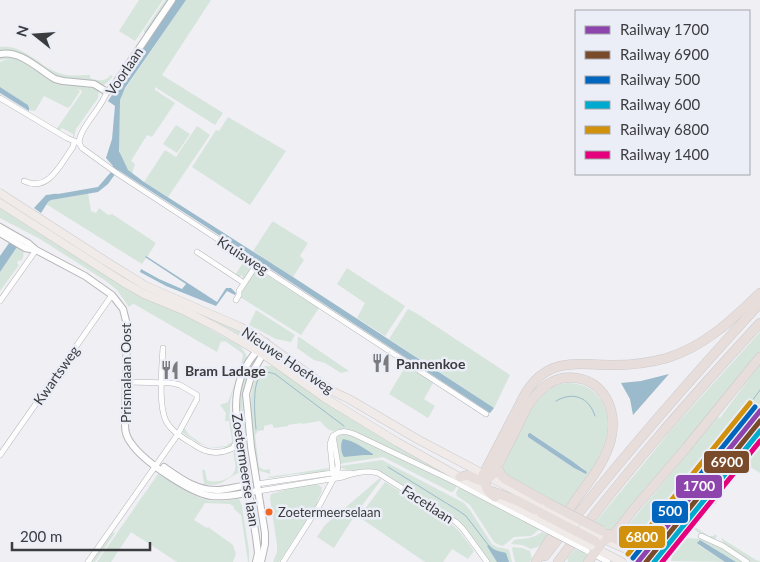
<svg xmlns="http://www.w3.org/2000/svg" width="760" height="562" font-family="Lato,sans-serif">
	<rect width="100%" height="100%" fill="#efeff4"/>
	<g fill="#d6e5dc" fill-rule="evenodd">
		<polygon points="139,0 163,0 135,41 119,31"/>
		<polygon points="165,0 170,0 147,34 145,34 144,31"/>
		<path d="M186,0H211L162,75L223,113L215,125L155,87V90L175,103L152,137L147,135L131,161L135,164L132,174C112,155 119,124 120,100L123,92Z"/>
		<path d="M0,47C24,44 38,66 59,73C68,77 80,75 90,75V78C99,81 105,82 111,75L113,76L108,82L102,86L64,79L56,76L27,58L0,52Z"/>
		<polygon points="6,56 17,58 51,80 59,83 93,87 99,90 98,98 76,129 74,138 73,138 73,134 62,128 58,132 56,130 82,92 81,90 77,89 80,91 71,105 68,108 44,96 35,111 29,110 28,105 0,87 0,62 8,59 0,60 0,57"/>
		<polygon points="228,117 286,151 250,205 192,167 216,130 219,131"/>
		<polygon points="176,125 190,134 177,153 163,144"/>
		<polygon points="197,126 210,135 168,197 144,182 165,150 176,157"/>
		<polygon points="88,193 91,211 96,213 99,208 108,215 112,214 156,243 147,257 146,256 145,257 146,258 142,264 46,204 51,200"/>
		<path d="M0,208L132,292L186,316L240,346L246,354L247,359C241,375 231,389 230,405C229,419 236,432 232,445L225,449L224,447C207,450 196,442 183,433L184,428C186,430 187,432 188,434C190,436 194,438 195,439C207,448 211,448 225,446H227L228,444L231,443L232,441L229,421H225L226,413L220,405L228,402L236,381L243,356L242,353L225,341L224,342L221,341L217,352L134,304L131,305L129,307L117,290L106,281L40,239L0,218Z"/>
		<polygon points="272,222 274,222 308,243 300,256 304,260 293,277 253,251"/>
		<path d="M17,247C25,250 25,255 21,261L19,260L17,263L19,265L0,291V272Z"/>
		<polygon points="245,260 253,266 244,281 242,280 243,277 241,275 239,278 235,275"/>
		<path d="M112,268L236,328L258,342L255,344C238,334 222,324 204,316C172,301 141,289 111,270Z"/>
		<polygon points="256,268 319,308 301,335 240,297 241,292"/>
		<polygon points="347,268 405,306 385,336 357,318 365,303 337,284"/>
		<polygon points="408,309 416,313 510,375 494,408 389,339"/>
		<polygon points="256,310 295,335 291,342 276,339 249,325"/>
		<polygon points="760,332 760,353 611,534 594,524 673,428"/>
		<polygon points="298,337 299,337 349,371 341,373 325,363 314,360 297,348"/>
		<path d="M255,357L257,358C252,366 247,374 245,383C238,408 248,444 252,470H251C249,456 247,441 244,427C242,415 238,405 240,393C242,379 249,368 255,357Z"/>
		<polygon points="407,364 434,381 424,399 435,406 428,418 389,394"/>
		<polygon points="760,364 760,404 668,520 666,520 664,522 667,522 665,524 666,525 647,549 642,547 625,532 625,529 718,417 720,418"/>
		<path d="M265,366H271L276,367L305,389L332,407L453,479L347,429C341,428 335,433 330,430C326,429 323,424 320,421L302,424L301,423L288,425V426L274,428L272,424L264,426V430L258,431L255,435L259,467L264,470L270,469V474L257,470C253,446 241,380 265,366Z"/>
		<path d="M568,383C581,383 593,388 601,400C623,435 585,480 566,509L504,474L503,466C513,446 530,404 546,392C553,386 559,384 568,383ZM532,434L584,469L581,472L574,468L528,437Z"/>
		<polygon points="760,420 760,430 682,530 675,525"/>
		<polygon points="345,434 352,435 457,486 454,491 451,492 383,457 339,464 336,441 338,436"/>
		<path d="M760,434V437L695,527L709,536H714L715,534L717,536L714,540C705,536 690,532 692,520Z"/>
		<polygon points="760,439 760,473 744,463"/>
		<path d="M237,446L241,472C224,478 224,488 204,484L202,470H205L207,480C215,484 232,480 235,470C237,460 230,455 237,446Z"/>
		<path d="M382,460L464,503L470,510L492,544C499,549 503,547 509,550L512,562H490L465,528L458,520L383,473C379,471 376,470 372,469C361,469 347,474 340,466Z"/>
		<path d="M330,468C321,476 307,473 296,474C286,475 277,478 268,478V477Z"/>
		<path d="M158,474L162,475C179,484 194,500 215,501C223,501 231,500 239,499L242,506L249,550V562H248L241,515L234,509V507L230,504L205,503L194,520L207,528L208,527L233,545L236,554L233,562H177L131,532L111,562H97Z"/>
		<polygon points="380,478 381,480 355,515 334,548 317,537 325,525"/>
		<polygon points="385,482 448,521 460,532 474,551 468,559 452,549 443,562 425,562 359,517"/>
		<polygon points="313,484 319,485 322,488 321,494 317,501 318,502 279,562 273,562 277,552 277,545 270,498 271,494 295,487"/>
		<polygon points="459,487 540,529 531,536 514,537 503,546 499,545 494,542 470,505 457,496 456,493"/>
		<polygon points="673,527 674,530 680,533 672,547 669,560 653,552"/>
		<polygon points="112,532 115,533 95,562 92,562"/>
		<path d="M542,532L548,535L541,545H540L538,547L531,549L522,545L511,544L514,540C525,538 533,539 542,532Z"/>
		<polygon points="688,538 701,539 722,548 743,562 736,562 700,540 698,545 725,562 671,561 673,549 679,540"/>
		<polygon points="721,538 756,560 760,561 760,562 751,562 724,544"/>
		<polygon points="513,547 522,548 530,551 532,559 530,562 515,562 512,549"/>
		<polygon points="575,549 589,555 584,562 567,562 568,560 567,559"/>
	</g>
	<g fill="#9bbacb">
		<path d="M176,0H186L125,88L120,100L119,151L128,170L144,182L293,277L494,408L490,413L199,222L118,170L108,184L98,192L51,200L48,202L41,213L34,208L46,195C50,195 53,193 58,194L98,187L111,172L113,166L106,158L112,139L115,106L108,101Z"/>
		<polygon points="0,87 28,105 29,108 29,111 0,93"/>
		<polygon points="9,243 17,247 0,272 0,256"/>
		<polygon points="146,256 217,302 226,288 231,288 236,293 235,295 227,291 216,306 166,286 140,272 141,269 159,279 182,289 186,284 145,257"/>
		<polygon points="669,374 633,415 630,399 621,383 641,381"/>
		<polygon points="530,433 572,461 587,472 586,474 574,468 528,437 528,434"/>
		<polygon points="760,437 760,441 715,504 713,503"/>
		<path d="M343,439C354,441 364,448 373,454V455H364L344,457C341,453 340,444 343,439Z"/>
		<polygon points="700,540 736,562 725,562 698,544 697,543"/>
		<path d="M489,545C494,551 499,551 506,553L509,562H497L487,546Z"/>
	</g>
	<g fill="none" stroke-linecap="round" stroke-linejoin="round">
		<g stroke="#9bbacb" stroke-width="1">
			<polyline points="146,32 168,0"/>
			<path d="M556,401C573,391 589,397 595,416"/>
			<path d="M256,429C255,417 251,380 263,373C267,371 271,373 275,374L344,426"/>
			<polyline points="388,467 459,511 466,516 489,546"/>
			<polyline points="691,478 749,405 760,390"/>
		</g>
		<g stroke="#b6b6ba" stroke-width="6">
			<g id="minor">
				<polyline points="0,98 67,138 79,143 82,148 118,174 486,414"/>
				<path d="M79,143C80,127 101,109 107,92"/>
				<path d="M24,181C49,193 61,163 73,147L74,142"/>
				<polyline points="197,252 244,283"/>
				<polyline points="236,300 239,295 239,291 257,264"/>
				<polyline points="0,301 36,250"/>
				<path d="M163,348C162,366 158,405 166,421C172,432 183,438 193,444C205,453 219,455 233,448L239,436"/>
				<path d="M333,436C340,430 345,431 354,434L451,480L533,523"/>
				<polyline points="332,438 330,444 333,474"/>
				<polyline points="0,455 112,295"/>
				<polyline points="257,484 332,473 351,473"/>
				<path d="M258,491L343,477C354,473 366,470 378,473L456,522L463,529L487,562"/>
				<polyline points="701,536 723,546 747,562"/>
				<polyline points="593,554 608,562"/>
				<polyline points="88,562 178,434 197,399 197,395 180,385 172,383 126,382"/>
				<polyline points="283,562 319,506 337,472 338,465 333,436"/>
			</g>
		</g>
		<g stroke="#b6b6ba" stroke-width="8">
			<g id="tertiary">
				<path d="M0,54C21,50 38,69 55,79L63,81L94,84L107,92L113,87L172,0"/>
				<path d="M0,227L28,243L36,250L85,276L112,295L123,309L127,325L125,425C125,431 127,438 131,443C143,461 190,493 211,496C227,498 243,493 258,491"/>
				<polyline points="0,233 25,248 35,250"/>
				<path d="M164,467C181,479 197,491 219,490C229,489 240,486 250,485"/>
				<path d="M256,562L258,553L256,537L237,420C233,390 242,363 266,342"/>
				<polyline points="261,562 265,544 265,533 251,447 246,394 252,373 263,354 264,349"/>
			</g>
		</g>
		<g stroke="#cbcbcd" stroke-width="9">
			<g id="primary">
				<polyline points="0,193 107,262 146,286 240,327 256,336 332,391 349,399 417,439 546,507"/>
				<polyline points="0,203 123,282 144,294 183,310 220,329 263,354 325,398 397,442 495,497 537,518"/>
				<path d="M602,538C619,547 637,553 653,562"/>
				<polyline points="593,547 622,562"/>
			</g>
		</g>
		<g stroke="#cbcbcd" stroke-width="10">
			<g id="motorway">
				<polyline points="497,467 501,475 505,479 548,503"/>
				<path d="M460,477L468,475C479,481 486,485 494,472C502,458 509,443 517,428C523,415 529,400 541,390C560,371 592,374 606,398C613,410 614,425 611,439C605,463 589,481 575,501C562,521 548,541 536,562"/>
				<polyline points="491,491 518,501 541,513"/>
				<path d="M495,497C486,491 485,484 483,475L525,394C548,356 576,365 614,365C632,365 649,363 667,358C705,346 732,320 760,293"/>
				<polyline points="608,534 624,544 637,553"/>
				<polyline points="595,541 603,541 612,537 633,510 686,448 760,357"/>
				<path d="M545,556C612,468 685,385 760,303"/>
				<path d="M558,562C620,478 689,400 760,323"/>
				<polyline points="588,562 599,547 600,537"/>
			</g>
		</g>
		<use href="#minor" stroke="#fdfdfd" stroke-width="5"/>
		<use href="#tertiary" stroke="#fdfdfd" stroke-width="6"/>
		<use href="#primary" stroke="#f0eae9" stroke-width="8"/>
		<use href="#motorway" stroke="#e7dddb" stroke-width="9"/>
		<g stroke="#b6b6ba" stroke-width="6" stroke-linecap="butt">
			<polyline id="minor-bridge" points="533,523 587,551"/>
		</g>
		<g stroke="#cbcbcd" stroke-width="9" stroke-linecap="butt">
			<g id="primary-bridge">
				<polyline points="546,507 576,523"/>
				<polyline points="537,518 591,546"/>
				<polyline points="583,528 599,536"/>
			</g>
		</g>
		<g stroke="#cbcbcd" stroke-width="10" stroke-linecap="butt">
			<g id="motorway-bridge">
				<polyline points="548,503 602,531"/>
				<polyline points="541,513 595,541"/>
			</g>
		</g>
		<use href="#minor-bridge" stroke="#fdfdfd" stroke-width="5"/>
		<use href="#primary-bridge" stroke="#f0eae9" stroke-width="8"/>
		<use href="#motorway-bridge" stroke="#e7dddb" stroke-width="9"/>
		<g stroke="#eceef7" stroke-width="9">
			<polyline id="rail-1" points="638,562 760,411"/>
		</g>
		<g stroke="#eceef7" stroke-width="9">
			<polyline id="rail-2" points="646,562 760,421"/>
		</g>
		<g stroke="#eceef7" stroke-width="9">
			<polyline id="rail-3" points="633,558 755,407"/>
		</g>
		<g stroke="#eceef7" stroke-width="9">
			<polyline id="rail-4" points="654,562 760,431"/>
		</g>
		<g stroke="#eceef7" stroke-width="9">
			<polyline id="rail-5" points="628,554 750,403"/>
		</g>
		<g stroke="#eceef7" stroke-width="9">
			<polyline id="rail-6" points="662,562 760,441"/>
		</g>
		<use href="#rail-1" stroke="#8e44ad" stroke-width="5"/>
		<use href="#rail-2" stroke="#7a4b2a" stroke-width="5"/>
		<use href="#rail-3" stroke="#0065bd" stroke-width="5"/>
		<use href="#rail-4" stroke="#00a9ce" stroke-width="5"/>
		<use href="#rail-5" stroke="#d1910d" stroke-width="5"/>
		<use href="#rail-6" stroke="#e5007d" stroke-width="5"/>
	</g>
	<defs>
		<g id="restaurant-bare" transform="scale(1.5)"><path d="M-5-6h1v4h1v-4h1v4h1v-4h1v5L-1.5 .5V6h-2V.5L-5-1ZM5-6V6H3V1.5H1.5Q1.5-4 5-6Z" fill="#7a7b7e" stroke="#eceef7" stroke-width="2.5" paint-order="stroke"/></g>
	</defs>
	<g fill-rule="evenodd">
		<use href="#restaurant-bare" x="381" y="363"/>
		<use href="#restaurant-bare" x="170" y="370"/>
	</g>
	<circle fill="#f26522" stroke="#eceef7" stroke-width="2" cx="269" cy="512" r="4.5"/>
	<g text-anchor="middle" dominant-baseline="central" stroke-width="5" stroke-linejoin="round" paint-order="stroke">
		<g font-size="13" fill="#3b3c3f" stroke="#eceef7" text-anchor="start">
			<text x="278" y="512">Zoetermeerselaan</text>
		</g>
		<g font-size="14" fill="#3b3c3f" stroke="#eceef7">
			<text transform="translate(124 71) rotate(-56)">Voorlaan</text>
			<text transform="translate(243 255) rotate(33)">Kruisweg</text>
			<text transform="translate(288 360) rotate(34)">Nieuwe Hoefweg</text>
			<text transform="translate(125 373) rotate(-90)">Prismalaan Oost</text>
			<text transform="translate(56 375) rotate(-55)">Kwartsweg</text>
			<text transform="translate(246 470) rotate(81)">Zoetermeerse laan</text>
			<text transform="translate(428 504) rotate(33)">Facetlaan</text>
		</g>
		<g font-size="14" font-weight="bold" fill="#3b3c3f" stroke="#eceef7" text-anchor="start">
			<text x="396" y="363">Pannenkoe</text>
			<text x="185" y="370">Bram Ladage</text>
		</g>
	</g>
	<g stroke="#eceef7" stroke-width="2">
		<rect x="703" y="450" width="47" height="24" rx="5" fill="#7a4b2a"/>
		<rect x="675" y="474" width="48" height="25" rx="5" fill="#8e44ad"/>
		<rect x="651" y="500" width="38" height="24" rx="5" fill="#0065bd"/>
		<rect x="618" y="525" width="48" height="24" rx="5" fill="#d1910d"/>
	</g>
	<g font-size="14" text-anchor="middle" font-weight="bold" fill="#fff">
		<text x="727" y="467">6900</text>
		<text x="699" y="491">1700</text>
		<text x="670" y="516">500</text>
		<text x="642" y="542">6800</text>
	</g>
	<rect x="575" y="10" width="175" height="165" fill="#eceef7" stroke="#a5a7ad"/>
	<rect x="585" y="26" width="25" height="8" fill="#8e44ad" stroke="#a5a7ad"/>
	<text x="620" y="35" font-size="15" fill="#3b3c3f">Railway 1700</text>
	<rect x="585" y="51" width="25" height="8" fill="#7a4b2a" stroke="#a5a7ad"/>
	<text x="620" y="60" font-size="15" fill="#3b3c3f">Railway 6900</text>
	<rect x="585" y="76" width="25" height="8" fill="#0065bd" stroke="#a5a7ad"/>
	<text x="620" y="85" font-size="15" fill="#3b3c3f">Railway 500</text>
	<rect x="585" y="101" width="25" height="8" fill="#00a9ce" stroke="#a5a7ad"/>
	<text x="620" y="110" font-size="15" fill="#3b3c3f">Railway 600</text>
	<rect x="585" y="126" width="25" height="8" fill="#d1910d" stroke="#a5a7ad"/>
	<text x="620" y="135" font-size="15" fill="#3b3c3f">Railway 6800</text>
	<rect x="585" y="151" width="25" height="8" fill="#e5007d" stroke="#a5a7ad"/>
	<text x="620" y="160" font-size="15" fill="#3b3c3f">Railway 1400</text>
	<g transform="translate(35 35) rotate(287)" stroke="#eceef7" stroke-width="4" paint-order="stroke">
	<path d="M0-4L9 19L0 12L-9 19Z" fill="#3b3c3f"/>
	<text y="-8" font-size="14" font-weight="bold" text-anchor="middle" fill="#3b3c3f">N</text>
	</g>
	<path d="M12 542v8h138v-8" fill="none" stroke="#3b3c3f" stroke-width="2.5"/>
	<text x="20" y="542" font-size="15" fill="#3b3c3f" stroke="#eceef7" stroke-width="4" paint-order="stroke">200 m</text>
</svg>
